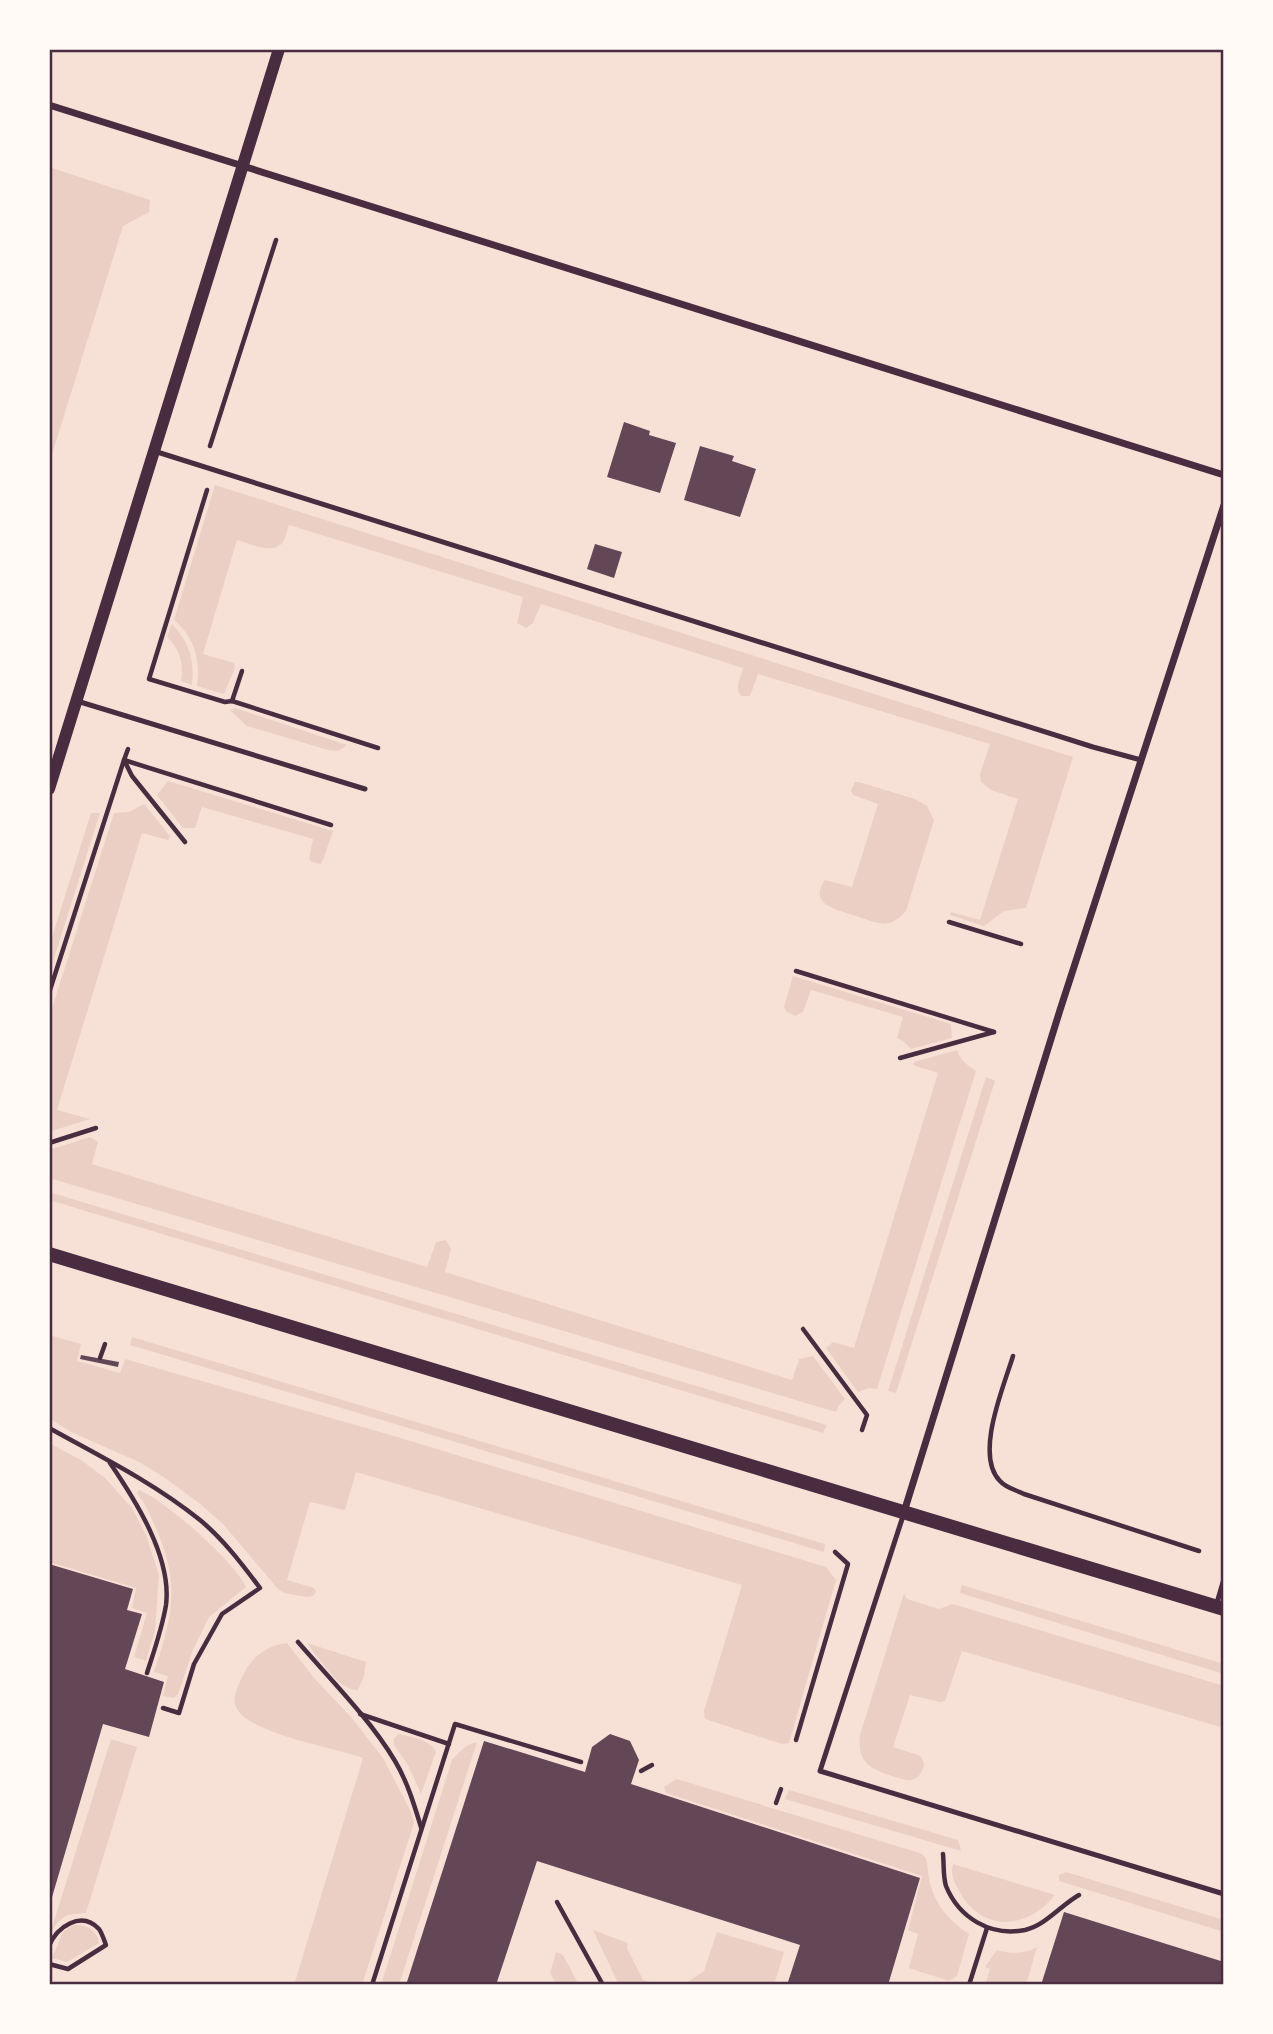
<svg xmlns="http://www.w3.org/2000/svg" width="1273" height="2034" font-family="'Work Sans',sans-serif">
	<rect width="100%" height="100%" fill="#f7e1d7"/>
	<g fill="#ebcfc5">
		<polygon points="49,167 150,200 149,212 123,226 49,464"/>
		<path d="M215,485L1073,757L1026,908L1004,911L984,926L950,915L951,912L980,920L1018,799L991,790L981,782L980,774L990,744L758,674L750,696H741C734,687 741,678 743,668L541,604L533,623L526,628L517,623L523,597L289,525C287,530 286,537 283,542C273,556 250,543 237,540L203,654L234,663L235,668L224,694L197,686C201,661 194,636 174,620Z"/>
		<path d="M172,624C189,642 195,660 192,685L181,681C184,665 180,648 167,637Z"/>
		<polygon points="235,708 347,745 338,751 328,750 247,726 230,710"/>
		<polygon points="168,781 333,831 323,860 321,864 312,862 309,859 313,839 202,807 195,828 183,828 157,795"/>
		<path d="M855,782H859L915,799L927,806L934,820L906,911C901,916 896,922 888,923C878,925 866,919 856,916C839,910 807,905 825,880L852,887L878,804L853,795L851,790Z"/>
		<polygon points="144,804 170,836 168,840 142,833 57,1110 90,1119 49,1132 49,1018 114,813 129,812"/>
		<polygon points="91,813 100,813 49,974 49,947"/>
		<polygon points="793,976 951,1024 952,1038 911,1049 903,1041 897,1038 903,1017 811,990 803,1012 795,1016 786,1011 784,1007"/>
		<path d="M957,1050C960,1060 967,1065 976,1071L877,1389L869,1388L858,1392L826,1348L833,1342L854,1348L938,1073L913,1065L914,1062Z"/>
		<polygon points="986,1077 995,1081 896,1393 888,1391"/>
		<polygon points="90,1137 98,1142 92,1164 427,1267 436,1242 446,1240 451,1249 445,1272 792,1380 799,1359 813,1356 845,1399 838,1407 836,1412 49,1178 49,1150"/>
		<polygon points="49,1192 827,1425 823,1433 49,1200"/>
		<polygon points="49,1335 81,1344 77,1361 120,1373 125,1359 394,1436 826,1567 836,1580 789,1743 782,1744 705,1719 704,1711 742,1585 356,1472 345,1510 310,1502 287,1580 314,1588 316,1592 313,1596 307,1597 284,1593 278,1589 223,1524 199,1503 165,1478 139,1462 71,1432 49,1418"/>
		<polygon points="132,1337 825,1544 824,1552 130,1345"/>
		<polygon points="49,1443 81,1460 105,1478 132,1508 146,1535 159,1575 155,1630 146,1661 134,1657 147,1613 132,1608 136,1588 49,1562"/>
		<path d="M139,1490C166,1501 234,1561 246,1587L209,1617L193,1650L178,1694L174,1698L163,1696L168,1676L154,1672C170,1623 180,1591 161,1541C154,1523 148,1508 137,1493Z"/>
		<polygon points="962,1585 1224,1664 1224,1674 960,1593"/>
		<path d="M904,1593L907,1599L939,1609L953,1604L1224,1686V1728L962,1651L945,1701L940,1702L910,1695L893,1747L921,1756L924,1764C923,1771 919,1779 911,1780C906,1781 900,1778 895,1777C871,1769 857,1764 860,1735Z"/>
		<path d="M287,1643L315,1679L351,1717L383,1758L411,1812L414,1823L362,1985H294L363,1758C337,1748 241,1733 235,1704C233,1694 240,1682 244,1673C253,1656 268,1645 287,1643Z"/>
		<path d="M307,1643L366,1662L364,1676L358,1690C340,1692 318,1657 307,1643Z"/>
		<path d="M398,1734C410,1737 431,1739 436,1752L421,1794L408,1765L394,1745V1739Z"/>
		<path d="M111,1739L137,1747L86,1913C66,1914 63,1915 51,1931Z"/>
		<path d="M477,1742L399,1985H381L452,1760C459,1752 466,1744 477,1742Z"/>
		<path d="M677,1779L920,1853L926,1858C928,1867 928,1877 931,1886C937,1908 951,1922 969,1934L957,1976L949,1981L909,1968L918,1934L908,1930L922,1876L666,1793L664,1787Z"/>
		<polygon points="789,1790 958,1840 961,1851 785,1799"/>
		<path d="M953,1864L1055,1895C1027,1930 982,1933 959,1891C954,1882 950,1874 953,1864Z"/>
		<polygon points="1066,1872 1224,1920 1224,1932 1059,1881 1059,1875"/>
		<path d="M74,1925C87,1924 97,1930 99,1943L67,1962L52,1958L63,1932Z"/>
		<polygon points="593,1930 628,1943 627,1948 643,1980 658,1985 619,1985"/>
		<polygon points="717,1932 784,1952 774,1985 683,1985 704,1971"/>
		<path d="M1037,1947L1026,1985H985L990,1969L985,1967L997,1950C1010,1954 1025,1954 1037,1947Z"/>
		<polygon points="556,1952 563,1955 579,1985 557,1985 550,1973"/>
	</g>
	<g fill="#644757">
		<polygon points="624,422 650,431 649,435 676,443 660,493 607,477"/>
		<polygon points="700,446 734,456 732,461 756,469 740,517 684,500"/>
		<polygon points="595,544 622,552 614,578 587,569"/>
		<polygon points="81,1355 119,1362 118,1367 80,1359"/>
		<polygon points="49,1564 133,1589 127,1610 142,1614 125,1669 164,1682 149,1737 103,1724 50,1904"/>
		<polygon points="610,1734 630,1741 639,1760 631,1784 920,1878 888,1985 787,1985 800,1945 537,1861 496,1985 406,1985 484,1741 585,1772 592,1747"/>
		<polygon points="1064,1912 1224,1962 1224,1985 1041,1985"/>
	</g>
	<g fill="none" stroke-linecap="round" stroke-linejoin="round">
		<g stroke="#4a2c40" stroke-width="4.5">
			<polyline points="210,446 276,240"/>
			<polyline points="207,490 149,679 225,702 232,701 378,748"/>
			<polyline points="232,701 242,671"/>
			<polyline points="128,749 124,760 132,776 185,842"/>
			<polyline points="949,922 1021,944"/>
			<polyline points="796,971 994,1032"/>
			<polyline points="49,993 124,760 331,825"/>
			<polyline points="900,1058 994,1032"/>
			<polyline points="49,1143 96,1128"/>
			<polyline points="803,1329 867,1415 862,1430"/>
			<path d="M1013,1356C1004,1386 974,1455 1000,1481C1006,1488 1016,1490 1024,1494L1199,1551"/>
			<polyline points="100,1358 105,1344"/>
			<path d="M49,1428C100,1456 154,1483 200,1520C223,1539 242,1564 260,1588L222,1614L194,1664L179,1713L163,1708"/>
			<path d="M110,1463C136,1501 172,1558 166,1605C162,1629 154,1651 147,1673"/>
			<path d="M298,1642C330,1679 370,1719 395,1761C407,1781 414,1804 421,1827"/>
			<polyline points="360,1714 449,1744"/>
			<polyline points="796,1740 848,1564 835,1552"/>
			<polyline points="641,1771 652,1765"/>
			<polyline points="776,1803 781,1789"/>
			<path d="M943,1854C944,1864 943,1877 946,1886C959,1918 991,1937 1025,1930C1046,1925 1061,1905 1079,1895"/>
			<polyline points="557,1902 603,1985"/>
			<path d="M49,1946C57,1927 81,1910 99,1929C102,1933 104,1940 106,1945L68,1969L49,1964"/>
			<polyline points="372,1985 455,1724 581,1762"/>
			<polyline points="969,1985 987,1928"/>
		</g>
		<g stroke="#4a2c40" stroke-width="5">
			<polyline points="154,451 1093,747 1141,760"/>
			<polyline points="77,701 365,789"/>
			<polyline points="904,1513 820,1771 1224,1894"/>
			<polyline points="1216,1606 1224,1579"/>
		</g>
		<g stroke="#4a2c40" stroke-width="7">
			<polyline points="49,105 1224,475"/>
			<polyline points="904,1512 1060,1010 1224,505"/>
		</g>
		<polyline stroke="#4a2c40" stroke-width="12" points="49,789 279,49"/>
		<polyline stroke="#4a2c40" stroke-width="14" points="49,1254 1224,1609"/>
	</g>
	<rect width="1273" height="2034" fill="none" stroke="#fffaf5" stroke-width="102"/>
	<rect x="51" y="51" width="1171" height="1932" fill="none" stroke="#4a2c40" stroke-width="2.5"/>
</svg>
